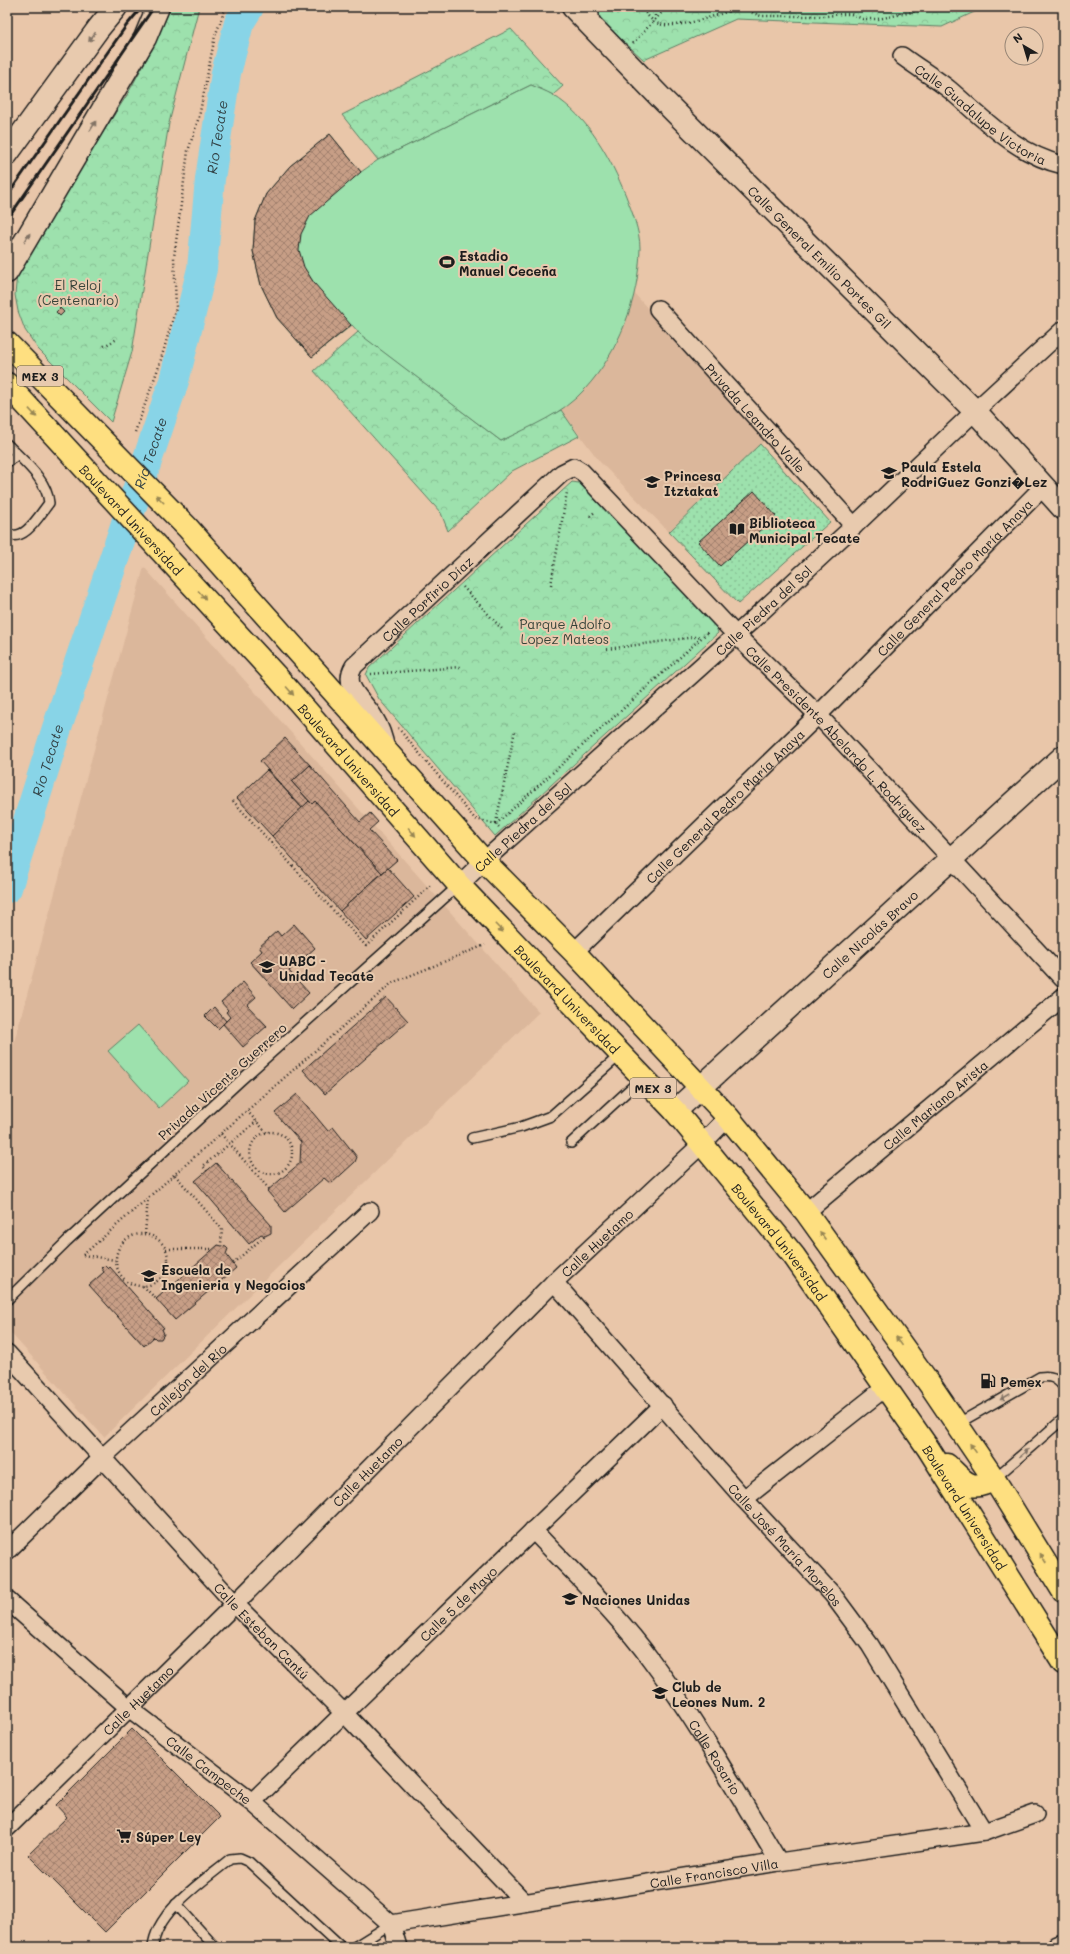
<svg xmlns="http://www.w3.org/2000/svg" width="1070" height="1954" font-family="Mali,sans-serif">
	<defs>
		<pattern id="grass-dots" width="8" height="8" patternUnits="userSpaceOnUse"><rect width="8" height="8" fill="#9de1ad"/><path d="M2 2h.1M6 6h.1" fill="none" stroke="#87c094" stroke-width="1.8" stroke-linecap="round"/></pattern>
		<pattern id="park-crowns" width="20" height="18" patternUnits="userSpaceOnUse"><rect width="20" height="18" fill="#9de1ad"/><path d="M2 6a3 3 0 1 1 6 0M12 15a3 3 0 1 1 6 0" fill="none" stroke="#87c094"/></pattern>
		<pattern id="building-cross-hatch" width="8" height="8" patternUnits="userSpaceOnUse"><rect width="8" height="8" fill="#c79e86"/><path d="M0 0l8 8M0 8l8-8" fill="none" stroke="#a1806d"/></pattern>
	</defs>
	<rect width="100%" height="100%" fill="#e9c6a9"/>
	<filter id="ink" filterUnits="userSpaceOnUse"><feTurbulence type="fractalNoise" baseFrequency=".025" numOctaves="2"/><feDisplacementMap in="SourceGraphic" scale="8" xChannelSelector="R" yChannelSelector="G"/><feConvolveMatrix kernelMatrix="1 2 1 2 8 2 1 2 1" color-interpolation-filters="sRGB"/></filter>
	<g filter="url(#ink)">
		<g fill="#dbb79b">
			<polygon points="633,292 765,440 669,532 600,462 561,410 567,406 586,388 616,346 629,312"/>
			<polygon points="144,567 539,1012 104,1437 7,1329 7,1068"/>
		</g>
		<polygon fill="url(#grass-dots)" stroke="#5c7e64" points="760,444 830,522 738,604 669,532"/>
		<g fill="url(#park-crowns)" stroke="#5c7e64">
			<polygon points="171,7 199,7 169,123 132,352 111,422 38,349 25,330 18,311 15,295 17,273 46,221 127,95 151,51"/>
			<polygon points="586,7 985,7 942,27 736,19 644,60"/>
			<polygon points="511,29 563,86 553,95 531,85 378,160 342,115"/>
			<polygon points="358,332 501,441 561,410 579,436 512,471 448,531 441,513 314,371"/>
			<polygon points="572,482 579,483 715,623 718,633 495,836 379,699 366,675 369,668"/>
		</g>
		<g fill="#9de1ad" stroke="#5c7e64">
			<path d="M531,85C538,88 546,91 553,95C589,118 610,157 626,196C632,212 640,231 640,248C639,299 619,352 585,389C563,414 531,426 501,441L361,335L352,325L312,357L277,318L261,285L253,251L255,221L266,194L290,166L330,134L361,172L378,160Z"/>
			<polygon points="138,1025 188,1081 159,1108 108,1051"/>
		</g>
		<g fill="none" stroke-linecap="round" stroke-linejoin="round">
			<path stroke="#88d4e7" stroke-width="30" id="s1" d="M7,888L57,728L174,381L202,269L210,179L226,73L239,23L249,7"/>
		</g>
		<g fill="url(#building-cross-hatch)" stroke="#1c1c1c">
			<polygon points="330,134 361,172 310,216 301,234 299,250 304,267 314,283 351,325 312,357 277,318 261,285 253,251 255,221 266,194 290,166"/>
			<polygon points="60,308 64,312 60,316 56,312"/>
			<polygon points="754,491 776,516 720,566 698,542"/>
			<polygon points="285,738 310,765 292,782 309,801 302,808 260,761"/>
			<polygon points="310,765 360,822 370,813 378,822 369,830 397,860 382,873 315,801 312,804 292,782"/>
			<polygon points="267,770 302,808 272,836 237,798"/>
			<polygon points="309,801 312,804 315,801 382,873 340,911 272,836"/>
			<polygon points="388,868 414,897 366,940 340,911"/>
			<polygon points="294,924 315,948 289,971 309,993 292,1009 250,962 262,951 259,947 277,931 281,936"/>
			<polygon points="243,982 256,997 247,1005 267,1026 243,1047 223,1024 230,1017 226,1012 228,1010 221,1002"/>
			<polygon points="386,997 408,1021 325,1094 303,1070"/>
			<polygon points="214,1007 226,1021 218,1029 205,1016"/>
			<polygon points="297,1094 328,1131 333,1127 357,1157 355,1162 331,1184 324,1178 285,1212 267,1191 300,1163 301,1142 275,1113"/>
			<polygon points="216,1163 271,1225 271,1233 265,1236 261,1234 249,1244 195,1181"/>
			<polygon points="218,1245 226,1247 228,1249 226,1254 236,1268 175,1320 156,1299"/>
			<polygon points="104,1265 108,1269 110,1267 164,1328 162,1329 164,1334 161,1339 156,1339 154,1337 144,1346 89,1285 104,1272 101,1268"/>
			<polygon points="132,1729 220,1817 105,1932 28,1855 67,1817 56,1805"/>
		</g>
		<g fill="none" stroke-linecap="round" stroke-linejoin="round">
			<g stroke="#1c1c1c" stroke-width="12">
				<g id="lane">
					<polyline points="593,7 595,24"/>
					<path d="M7,444C23,461 47,479 49,503C40,514 24,544 7,533"/>
					<polyline points="7,462 17,455"/>
					<polyline points="472,1138 521,1127 551,1116 621,1054"/>
					<polyline points="571,1143 643,1077"/>
					<polyline points="7,1300 67,1241 240,1081 459,885"/>
					<path d="M957,1424L1040,1377C1051,1375 1056,1378 1063,1386"/>
					<polyline points="994,1479 1063,1419"/>
					<polyline points="176,1904 215,1947"/>
					<path d="M153,1947C156,1911 204,1881 230,1859L240,1858L249,1862L341,1947"/>
					<polyline points="354,1947 391,1924"/>
				</g>
			</g>
			<g stroke="#1c1c1c" stroke-width="20">
				<g id="street">
					<path id="s2" d="M902,56C918,68 935,78 950,90C985,120 1016,154 1063,165"/>
					<path id="s3" d="M658,309L854,526"/>
					<path id="s4" d="M386,750C384,738 381,728 374,717C364,700 341,687 354,666L562,473L574,467L582,472L736,635L818,715L1063,979"/>
					<path id="s5" d="M459,885L484,861L736,635L854,526L975,411L1063,330"/>
					<path id="s6" d="M574,952L818,715L1043,487"/>
					<path id="s7" d="M806,1212L1063,997"/>
					<path id="s8" d="M554,1282L744,1499L833,1595L870,1645L984,1832"/>
					<path id="s9" d="M7,1353L235,1604L345,1714L524,1902"/>
					<polyline points="744,1499 886,1387"/>
					<path id="s10" d="M533,1530C573,1573 617,1613 651,1660C699,1724 738,1794 779,1862"/>
					<path id="s11" d="M7,1551L101,1459L370,1211"/>
					<path id="s12" d="M7,1600L129,1708L252,1802L391,1924L398,1947"/>
					<path id="s13" d="M252,1802L663,1405"/>
					<path id="s14" d="M7,1828L235,1604L554,1282L703,1143L728,1117"/>
					<path id="s15" d="M391,1924L779,1862L984,1832L1035,1814"/>
				</g>
			</g>
			<g stroke="#1c1c1c" stroke-width="25">
				<g id="secondary">
					<path id="s16" d="M573,7L662,99L975,411L1063,508"/>
					<polyline points="7,154 98,29 116,7"/>
					<polyline points="7,272 145,38 158,7"/>
					<path id="s17" d="M675,1111L1063,757"/>
					<polyline points="1058,1947 1063,1946"/>
				</g>
			</g>
			<g stroke="#1c1c1c" stroke-width="25">
				<g id="primary">
					<polyline points="7,343 187,527 484,861 574,952 728,1117 806,1212 931,1386 994,1479 1063,1591"/>
					<path id="s18" d="M7,384L277,677L459,885L675,1111L794,1256L928,1448L1063,1663"/>
					<path d="M947,1465C964,1481 970,1494 994,1479"/>
				</g>
			</g>
			<g stroke="#1c1c1c" stroke-width="2.5" stroke-dasharray="1 3" stroke-linecap="butt">
				<path d="M640,7C645,12 652,22 659,24C678,30 723,13 741,7"/>
				<polyline points="746,7 753,13 761,16 827,16 841,14 851,14 863,19 878,19 937,7"/>
				<polyline points="655,20 655,7"/>
				<polyline points="633,43 667,7"/>
				<polyline points="104,346 117,339"/>
				<polyline points="135,432 159,366 176,308 174,257 188,151 199,117 215,36 226,7"/>
				<polyline points="590,516 596,511"/>
				<polyline points="551,585 567,492"/>
				<polyline points="463,587 502,629"/>
				<polyline points="607,649 702,636"/>
				<polyline points="371,674 460,667"/>
				<polyline points="398,728 475,819 496,824 499,827"/>
				<polyline points="233,801 366,946 432,884"/>
				<polyline points="496,823 515,730"/>
				<polyline points="496,824 709,631"/>
				<polyline points="247,1111 267,1133"/>
				<circle cx="271" cy="1153" r="21"/>
				<polyline points="221,1134 269,1189"/>
				<polyline points="207,1171 203,1166 257,1121"/>
				<polyline points="175,1175 222,1229 221,1245"/>
				<circle cx="142" cy="1260" r="26"/>
				<polyline points="145,1234 148,1198"/>
				<polyline points="166,1249 214,1249"/>
				<polyline points="83,1255 392,983 485,945"/>
				<polyline points="83,1255 115,1260"/>
				<polyline points="233,1263 265,1236"/>
				<polyline points="143,1286 156,1299"/>
			</g>
			<use href="#lane" stroke="#e8caae" stroke-width="9"/>
			<use href="#street" stroke="#e8caae" stroke-width="17"/>
			<use href="#secondary" stroke="#e8caae" stroke-width="22"/>
			<use href="#primary" stroke="#fedf80" stroke-width="22"/>
			<g stroke="#1c1c1c" stroke-width="3">
				<polyline points="7,196 126,26 142,7"/>
				<polyline points="7,220 154,7"/>
			</g>
		</g>
		<defs><path id="oneway-solid" d="M-6-.8H1V-3.2L6.5 0L1 3.2V.8H-6Z"/></defs>
		<g fill="#827365">
			<use href="#oneway-solid" transform="translate(92 37) rotate(126)"/>
			<use href="#oneway-solid" transform="translate(93 126) rotate(-59)"/>
			<use href="#oneway-solid" transform="translate(27 238) rotate(-59)"/>
			<use href="#oneway-solid" transform="translate(1005 1397) rotate(150)"/>
			<use href="#oneway-solid" transform="translate(1024 1453) rotate(-40)"/>
		</g>
		<g fill="#988753">
			<use href="#oneway-solid" transform="translate(33 413) rotate(47)"/>
			<use href="#oneway-solid" transform="translate(160 499) rotate(-134)"/>
			<use href="#oneway-solid" transform="translate(202 595) rotate(48)"/>
			<use href="#oneway-solid" transform="translate(290 691) rotate(49)"/>
			<use href="#oneway-solid" transform="translate(412 832) rotate(49)"/>
			<use href="#oneway-solid" transform="translate(499 928) rotate(46)"/>
			<use href="#oneway-solid" transform="translate(823 1236) rotate(-126)"/>
			<use href="#oneway-solid" transform="translate(899 1341) rotate(-126)"/>
			<use href="#oneway-solid" transform="translate(973 1448) rotate(-125)"/>
			<use href="#oneway-solid" transform="translate(1043 1558) rotate(-121)"/>
		</g>
	</g>
	<defs>
		<g id="stadium-bare" transform="scale(1.2)"><path d="M0-5a6.5 5 0 1 0 0 10a6.5 5 0 1 0 0-10ZM-3.5-1.8h7v3.6h-7Z" fill="#1c1c1c" stroke="#e8caae" stroke-width="2.5" paint-order="stroke"/></g>
		<g id="school-bare" transform="scale(1.2)"><path d="M0-5L7-2L0 1L-7-2ZM-4 1L0 2.5L4 1V4Q0 6-4 4Z" fill="#1c1c1c" stroke="#e8caae" stroke-width="2.5" paint-order="stroke"/></g>
		<g id="library-bare" transform="scale(1.2)"><path d="M-6-4Q-3-5.5-.7-3.5V5Q-3 3-6 4ZM6-4Q3-5.5 .7-3.5V5Q3 3 6 4Z" fill="#1c1c1c" stroke="#e8caae" stroke-width="2.5" paint-order="stroke"/></g>
		<g id="university-bare" transform="scale(1.2)"><path d="M0-5L7-2L0 1L-7-2ZM-4 1L0 2.5L4 1V4Q0 6-4 4Z" fill="#1c1c1c" stroke="#e8caae" stroke-width="2.5" paint-order="stroke"/></g>
		<g id="fuel-bare" transform="scale(1.2)"><path d="M-5.5-6h7V0h2V4h1.3V-2.5L3-4.5l.8-.8L6-3V5H2.5V1h-1V6h-7ZM-4.2-4.7v3.2H.2V-4.7Z" fill="#1c1c1c" stroke="#e8caae" stroke-width="2.5" paint-order="stroke"/></g>
		<g id="supermarket-bare" transform="scale(1.2)"><path d="M-6-5.5h2.5l.6 2H6L4.5 2H-2.5L-4.4-4H-6ZM-1.5 3.2a1.3 1.3 0 1 0 .1 0ZM3 3.2a1.3 1.3 0 1 0 .1 0Z" fill="#1c1c1c" stroke="#e8caae" stroke-width="2.5" paint-order="stroke"/></g>
	</defs>
	<g fill-rule="evenodd">
		<use href="#stadium-bare" x="447" y="262"/>
		<use href="#school-bare" x="889" y="473"/>
		<use href="#school-bare" x="652" y="482"/>
		<use href="#library-bare" x="737" y="529"/>
		<use href="#university-bare" x="267" y="967"/>
		<use href="#university-bare" x="149" y="1276"/>
		<use href="#fuel-bare" x="988" y="1381"/>
		<use href="#school-bare" x="570" y="1599"/>
		<use href="#school-bare" x="660" y="1693"/>
		<use href="#supermarket-bare" x="124" y="1836"/>
	</g>
	<g text-anchor="middle" dominant-baseline="central" stroke-width="4" stroke-linejoin="round" paint-order="stroke">
		<g fill="#e8caae" stroke="#595048" stroke-width="1">
			<rect x="17" y="366" width="46" height="20" rx="3"/>
			<rect x="630" y="1078" width="46" height="20" rx="3"/>
		</g>
		<g font-size="12" font-weight="bold" fill="#1c1c1c">
			<text x="40" y="376">MEX 3</text>
			<text x="653" y="1088">MEX 3</text>
		</g>
		<g font-size="13" fill="#1c1c1c" stroke="#e8caae">
			<text stroke="none"><textPath href="#s2" startOffset="98">Calle Guadalupe Victoria</textPath></text>
			<text stroke="none"><textPath href="#s16" startOffset="351">Calle General Emilio Portes Gil</textPath></text>
			<text stroke="none"><textPath href="#s3" startOffset="146">Privada Leandro Valle</textPath></text>
			<text stroke="none"><textPath href="#s18" startOffset="184">Boulevard Universidad</textPath></text>
			<text stroke="none"><textPath href="#s6" startOffset="534">Calle General Pedro María Anaya</textPath></text>
			<text stroke="none"><textPath href="#s4" startOffset="194">Calle Porfirio Díaz</textPath></text>
			<text stroke="none"><textPath href="#s5" startOffset="410">Calle Piedra del Sol</textPath></text>
			<text stroke="none"><textPath href="#s4" startOffset="770">Calle Presidente Abelardo L. Rodríguez</textPath></text>
			<text stroke="none"><textPath href="#s18" startOffset="508">Boulevard Universidad</textPath></text>
			<text stroke="none"><textPath href="#s6" startOffset="210">Calle General Pedro María Anaya</textPath></text>
			<text stroke="none"><textPath href="#s5" startOffset="86">Calle Piedra del Sol</textPath></text>
			<text stroke="none"><textPath href="#s17" startOffset="263">Calle Nicolás Bravo</textPath></text>
			<text stroke="none"><textPath href="#s18" startOffset="832">Boulevard Universidad</textPath></text>
			<text transform="translate(222 1081) rotate(-42)">Privada Vicente Guerrero</text>
			<text stroke="none"><textPath href="#s7" startOffset="168">Calle Mariano Arista</textPath></text>
			<text stroke="none"><textPath href="#s18" startOffset="1155">Boulevard Universidad</textPath></text>
			<text stroke="none"><textPath href="#s14" startOffset="831">Calle Huetamo</textPath></text>
			<text stroke="none"><textPath href="#s11" startOffset="249">Callejón del Río</textPath></text>
			<text stroke="none"><textPath href="#s14" startOffset="507">Calle Huetamo</textPath></text>
			<text stroke="none"><textPath href="#s18" startOffset="1479">Boulevard Universidad</textPath></text>
			<text stroke="none"><textPath href="#s8" startOffset="350">Calle José María Morelos</textPath></text>
			<text stroke="none"><textPath href="#s13" startOffset="286">Calle 5 de Mayo</textPath></text>
			<text stroke="none"><textPath href="#s9" startOffset="377">Calle Esteban Cantú</textPath></text>
			<text stroke="none"><textPath href="#s14" startOffset="183">Calle Huetamo</textPath></text>
			<text stroke="none"><textPath href="#s10" startOffset="292">Calle Rosario</textPath></text>
			<text stroke="none"><textPath href="#s12" startOffset="264">Calle Campeche</textPath></text>
			<text stroke="none"><textPath href="#s15" startOffset="327">Calle Francisco Villa</textPath></text>
		</g>
		<g font-size="13" font-weight="bold" fill="#1c1c1c" stroke="#e8caae" text-anchor="start">
			<text x="459" y="255">Estadio<tspan x="459" dy="15">Manuel Ceceña</tspan></text>
			<text x="901" y="466">Paula Estela<tspan x="901" dy="15">RodriGuez Gonzi�Lez</tspan></text>
			<text x="664" y="475">Princesa<tspan x="664" dy="15">Itztakat</tspan></text>
			<text x="749" y="522">Biblioteca<tspan x="749" dy="15">Municipal Tecate</tspan></text>
			<text x="279" y="960">UABC -<tspan x="279" dy="15">Unidad Tecate</tspan></text>
			<text x="161" y="1269">Escuela de<tspan x="161" dy="15">Ingenieria y Negocios</tspan></text>
			<text x="1000" y="1381">Pemex</text>
			<text x="582" y="1599">Naciones Unidas</text>
			<text x="672" y="1686">Club de<tspan x="672" dy="15">Leones Num. 2</tspan></text>
			<text x="136" y="1836">Súper Ley</text>
		</g>
		<g font-size="13" fill="#364339" stroke="#e8caae">
			<text x="78" y="284">El Reloj<tspan x="78" dy="15">(Centenario)</tspan></text>
			<text x="565" y="623">Parque Adolfo<tspan x="565" dy="15">Lopez Mateos</tspan></text>
		</g>
		<g font-size="14" font-style="italic" fill="#324145" stroke="#e8caae">
			<text stroke="none"><textPath href="#s1" startOffset="782">Río Tecate</textPath></text>
			<text stroke="none"><textPath href="#s1" startOffset="458">Río Tecate</textPath></text>
			<text stroke="none"><textPath href="#s1" startOffset="134">Río Tecate</textPath></text>
		</g>
	</g>
	<rect width="1070" height="1954" fill="none" stroke="#e8caae" stroke-width="24"/>
	<rect x="12" y="12" width="1046" height="1930" fill="none" stroke="#1c1c1c" stroke-width="1.5" filter="url(#ink)"/>
	<g transform="translate(1024 46) rotate(322)"><circle r="19" fill="#e8caae" stroke="#968474"/>
	<path d="M0-3L7 15L0 10L-7 15Z" fill="#1c1c1c"/>
	<text y="-6" font-size="11" font-weight="bold" text-anchor="middle" fill="#1c1c1c">N</text>
	</g>
</svg>
